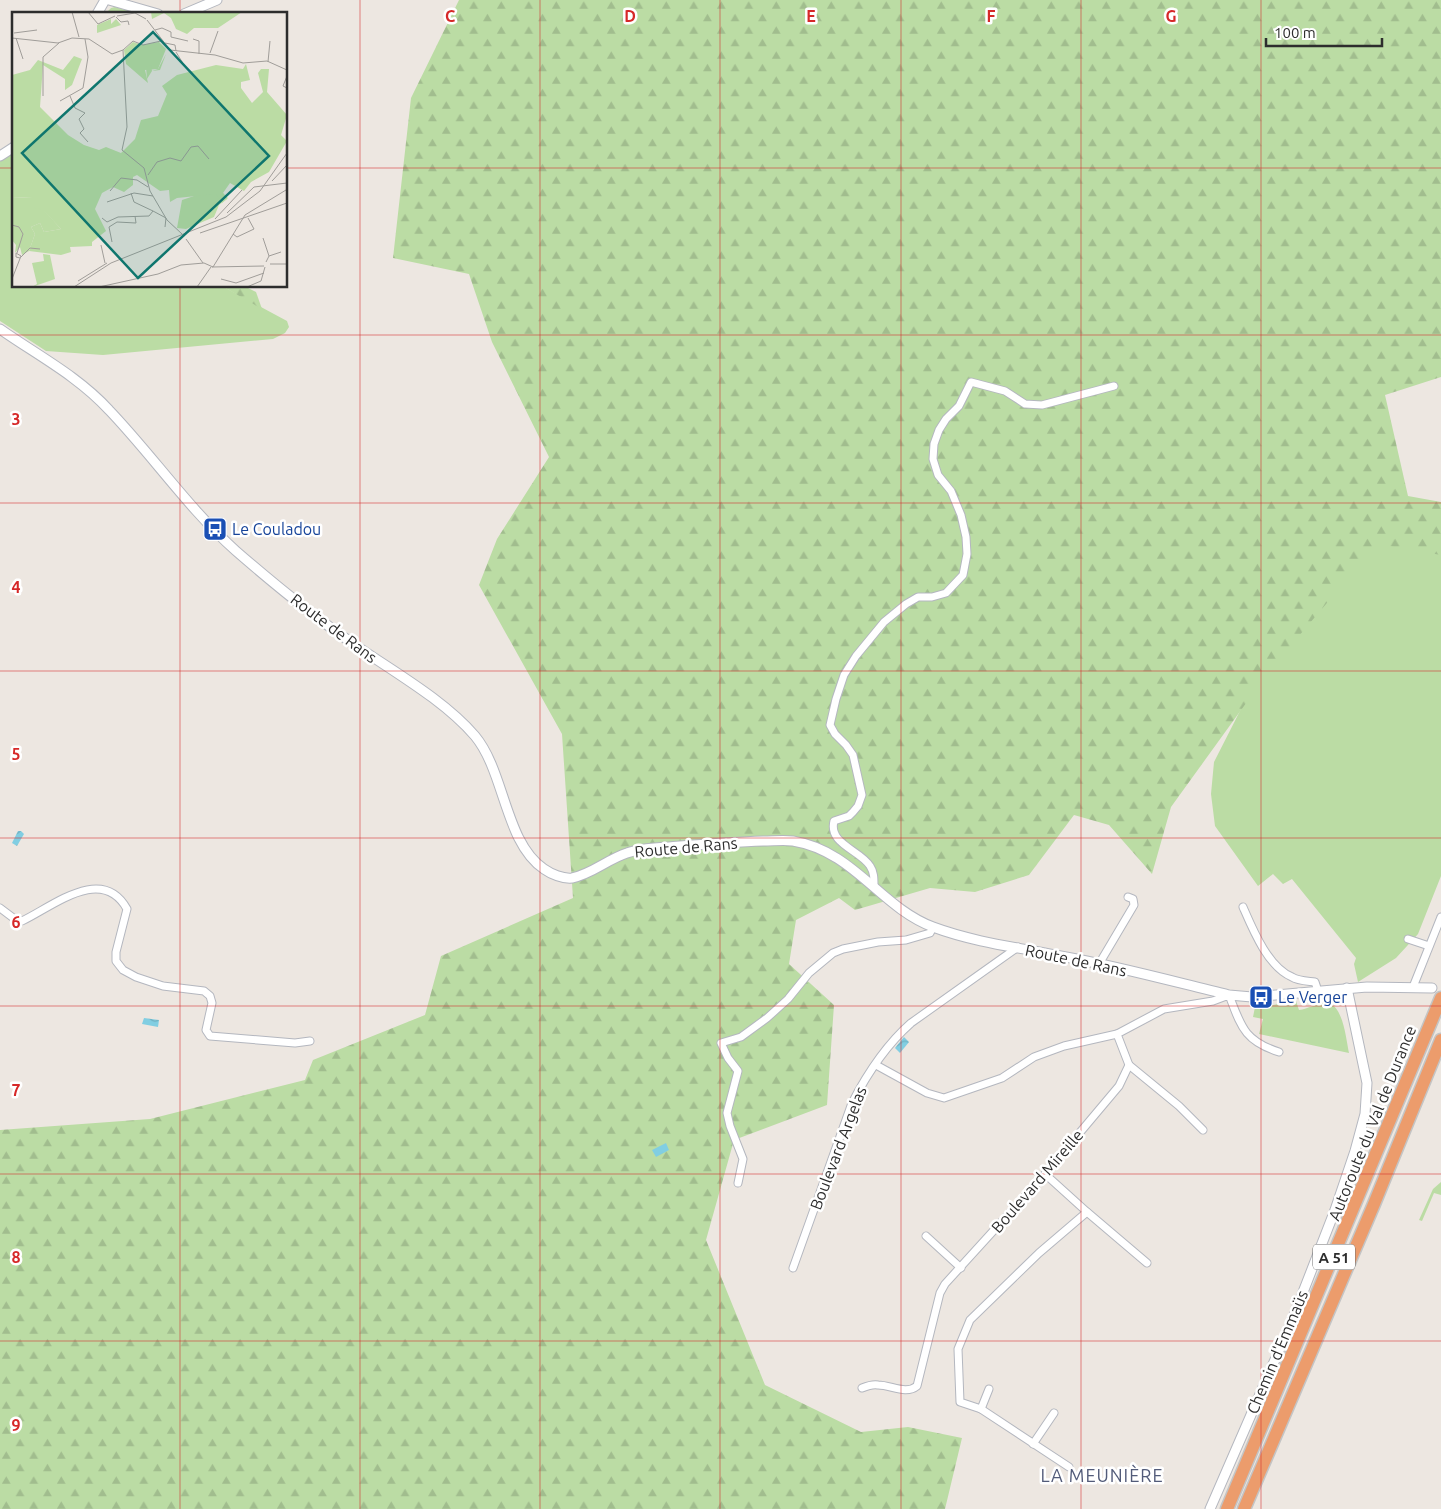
<svg xmlns="http://www.w3.org/2000/svg" width="1441" height="1509" font-family="Ubuntu,sans-serif">
	<defs>
		<pattern id="forest-firs" width="22" height="20" patternUnits="userSpaceOnUse" patternTransform="scale(1.25)"><rect width="22" height="20" fill="#bbdca4"/><path d="M5 1l3.5 6h-7zM16 11l3.5 6h-7z" fill="#a1bd8e"/></pattern>
		<pattern id="water-waves" width="16" height="10" patternUnits="userSpaceOnUse" patternTransform="scale(1.25)"><rect width="16" height="10" fill="#81cee2"/><path d="M0 5q4-4 8 0t8 0" fill="none" stroke="#70b1c2"/></pattern>
	</defs>
	<rect width="100%" height="100%" fill="#ede7e1"/>
	<g fill="#bbdca4">
		<polygon points="115,7 125,10 126,9 145,14 105,14 111,8"/>
		<polygon points="14,151 14,286 222,286 287,321 289,327 285,333 273,339 103,355 46,351 0,321 0,161"/>
		<polygon points="1391,496 1441,512 1441,876 1418,934 1396,958 1358,982 1354,964 1356,958 1292,879 1283,884 1273,874 1258,886 1215,826 1211,794 1214,762 1324,546"/>
		<path d="M1295,998L1299,1010C1308,1009 1317,1003 1326,1003C1343,1003 1346,1039 1349,1053L1259,1034L1263,1019L1253,1017L1255,1007L1264,1008L1265,1007L1278,1004V1000Z"/>
		<polygon points="1441,1182 1441,1195 1434,1193 1422,1221 1419,1220 1433,1189"/>
	</g>
	<g fill="url(#forest-firs)">
		<polygon points="459,0 1441,0 1441,377 1385,395 1408,496 1441,502 1441,555 1377,544 1270,670 1171,807 1152,874 1109,825 1074,815 1029,875 975,892 930,888 855,910 839,898 796,920 789,964 834,1005 827,1105 734,1140 706,1240 765,1385 861,1432 908,1427 962,1438 945,1509 0,1509 0,1130 150,1119 305,1080 313,1060 425,1015 441,956 573,898 562,734 479,585 497,539 549,457 492,342 469,274 393,258 411,98"/>
		<polygon points="222,286 244,286 256,292 262,309"/>
	</g>
	<g fill="url(#water-waves)">
		<polygon points="18,831 21,831 24,834 17,846 12,843"/>
		<polygon points="144,1018 159,1020 158,1027 142,1024"/>
		<polygon points="904,1037 909,1042 900,1053 895,1048"/>
		<polygon points="666,1143 669,1150 656,1157 652,1150"/>
	</g>
	<g fill="none" stroke-linecap="round" stroke-linejoin="round">
		<g stroke="#b4b7bf" stroke-width="9">
			<g id="minor">
				<path d="M874,886C874,878 874,872 870,866C860,850 828,844 834,821L849,816L853,812L858,806L862,795L853,755L846,745L835,734L830,725L836,699L844,675L856,656L884,622L906,604L918,597H932L946,593L963,575L967,554L966,537L961,515L951,491L938,475L933,459L934,444L939,430L946,419L959,406L971,382L1005,391L1025,404L1042,405L1114,386"/>
				<path d="M1243,907C1253,930 1268,967 1292,977C1298,981 1307,981 1315,982L1318,991"/>
				<path d="M0,908L16,920L22,921C52,907 102,864 127,909L116,952V961L123,970L136,977L163,986L204,991L210,996L212,1003L206,1030L210,1036L295,1043L310,1041"/>
				<polyline points="1408,939 1429,946"/>
				<polyline points="1099,964 1134,905 1133,899 1128,897"/>
				<polyline points="1413,987 1441,917"/>
				<polyline points="876,1065 927,1093 944,1098 1002,1078 1034,1057 1064,1046 1117,1034"/>
				<polyline points="1129,1065 1179,1106 1203,1130"/>
				<polyline points="1045,1174 1087,1212 1039,1253 970,1320 958,1349 960,1402 981,1409 1069,1467"/>
				<polyline points="738,1183 743,1159 730,1126 727,1113 738,1071 728,1058 721,1043 741,1037 767,1018 788,999 809,973 833,953 843,949 878,942 906,940 930,933 933,927"/>
				<polyline points="1087,1212 1147,1263"/>
				<polyline points="926,1236 961,1268"/>
				<path d="M793,1268L852,1103C867,1074 886,1045 911,1023L1018,947"/>
				<path d="M862,1388C867,1386 873,1384 878,1385C891,1385 906,1395 917,1386L940,1293L945,1284L1045,1174L1119,1086L1129,1065L1117,1034L1164,1009L1213,1001L1229,995C1241,1026 1244,1041 1279,1052"/>
				<polyline points="981,1409 989,1389"/>
				<polyline points="1033,1444 1054,1413"/>
			</g>
		</g>
		<g stroke="#b4b7bf" stroke-width="11">
			<g id="tertiary">
				<polyline points="109,0 158,14"/>
				<polyline points="97,14 105,0"/>
				<polyline points="184,14 217,0"/>
				<polyline points="0,156 14,147"/>
				<path d="M0,329C37,355 78,376 109,410C153,456 188,508 236,551C274,584 313,616 355,645C394,672 444,700 475,736C505,772 505,843 544,869C551,874 563,879 572,878C592,874 608,859 627,853C643,847 663,848 680,846C707,844 735,842 763,841C773,841 784,840 793,841C854,851 880,907 933,927C976,943 1022,948 1066,957C1121,967 1175,982 1229,995L1252,997L1367,987L1432,988"/>
				<polyline points="1210,1509 1291,1323 1335,1210 1355,1151 1365,1114 1367,1083 1347,988"/>
			</g>
		</g>
		<g stroke="#c4c4c4" stroke-width="15">
			<g id="motorway">
				<polyline points="1227,1509 1441,998"/>
				<polyline points="1244,1509 1374,1204 1441,1040"/>
			</g>
		</g>
		<use href="#minor" stroke="#fff" stroke-width="7"/>
		<use href="#tertiary" stroke="#fff" stroke-width="9"/>
		<use href="#motorway" stroke="#ec9c6c" stroke-width="12"/>
	</g>
	<path fill="none" stroke="#d62828" stroke-width="1" stroke-opacity="0.55" d="M180,0V14M360,0V1509M540,0V1509M720,0V1509M901,0V1509M1081,0V1509M1261,0V1509M0,168H14M286,168H1441M180,286V1509M0,335H1441M0,503H1441M0,671H1441M0,838H1441M0,1006H1441M0,1174H1441M0,1341H1441"/>
	<defs>
		<g id="bus-square" transform="scale(1.25)"><rect x="-9" y="-9" width="18" height="18" rx="4" fill="#1a4fb4" stroke="#fff"/><path d="M-5-6H5V4H4V6H2V4H-2V6H-4V4H-5ZM-3.5-4V0h7V-4ZM-3.5 1.2v1.5H-2V1.2ZM2 1.2v1.5H3.5V1.2Z" fill="#fff"/></g>
	</defs>
	<g fill-rule="evenodd">
		<use href="#bus-square" x="215" y="529"/>
		<use href="#bus-square" x="1261" y="997"/>
	</g>
	<g text-anchor="middle" dominant-baseline="central" stroke-width="5" stroke-linejoin="round" paint-order="stroke">
		<rect fill="#fff" stroke="#6c6c6c" stroke-width="1" x="1313" y="1244.5" width="42" height="25" rx="4"/>
		<g font-size="15" font-weight="bold" fill="#2d2d2d">
			<text x="1334" y="1257">A 51</text>
		</g>
		<g font-size="16" fill="#164399" stroke="#fff" text-anchor="start">
			<text x="232" y="529">Le Couladou</text>
			<text x="1278" y="997">Le Verger</text>
		</g>
		<g font-size="16" fill="#2d2d2d" stroke="#fff">
			<text transform="translate(334 628) rotate(37)">Route de Rans</text>
			<text transform="translate(686 847) rotate(-5)">Route de Rans</text>
			<text transform="translate(1076 960) rotate(12)">Route de Rans</text>
			<text transform="translate(1372 1123) rotate(-68)">Autoroute du Val de Durance</text>
			<text transform="translate(838 1148) rotate(-69)">Boulevard Argelas</text>
			<text transform="translate(1037 1181) rotate(-49)">Boulevard Mireille</text>
			<text transform="translate(1277 1352) rotate(-67)">Chemin d'Emmaüs</text>
		</g>
		<g font-size="18" letter-spacing="1" fill="#525b79" stroke="#fff">
			<text x="1102" y="1475">LA MEUNIÈRE</text>
		</g>
	</g>
	<g transform="translate(12 12)">
		<rect width="275" height="275" fill="#ede7e1"/>
		<path d="M121,30L130,33L147,30L154,37L146,57L133,58L136,71L114,52L112,38ZM200,178L210,180L216,186L207,193L202,205L174,217L165,216L170,188ZM20,185L49,217L32,220L28,211L19,215L23,222L17,239L10,243L8,235L3,241L4,233L0,228V186ZM31,242L38,243L43,267L20,275L25,272L20,251L32,249Z" fill="#bbdca4"/>
		<path d="M139,0H230L206,16H182L175,22L164,17L159,6L152,1L140,7ZM99,7V12L104,7L109,13L85,21V13ZM154,42L148,58L140,59L135,67L134,55L139,53L140,59L146,57ZM62,44L70,47L60,73L53,78V67L31,53L28,95L56,123L72,133L87,138L94,135L109,141L123,127L129,108L146,104L155,82L150,74L165,63L204,53L231,57L234,52L238,68L229,70V76L240,91L251,80L246,61L249,57H257L255,80L275,103L269,123L275,129L257,160L239,170L232,179L218,171L211,181L215,187L210,191L204,182L165,186L158,190L157,178L148,179L125,163L121,165V173L112,180L101,175L90,181L83,197L94,219L80,230V234L58,235L59,240L49,243L17,239L23,222L19,215L28,211L32,220L49,217L31,198L20,195V185L0,186V63L18,58L26,48L51,58Z" fill="#bbdca4"/>
		<path fill="none" stroke="#a09d99" stroke-width="1" d="M60,0L67,25M76,0L86,12L103,4M105,4L123,1L134,7M104,5L109,10L116,9L117,13M135,8L158,38L203,43L231,51L255,49L275,58M143,18L150,16L159,20V25L176,29M2,21L25,18M0,26L46,31L60,26L77,27L100,42L111,38L121,29L131,33L149,29M4,26L11,47M181,27L187,29V42M153,31L163,33L164,39M111,38L115,115L110,138L132,156L138,179L155,208L170,222M164,40L172,53M198,41L206,19M256,50L258,29M275,64L271,74L275,76M31,84V45L47,31M58,84L63,96L73,101L67,107L72,117L68,121L76,130M48,89L71,76L76,45L73,27M136,163L145,150L158,146L169,149L179,135L186,134L197,147M260,169L275,153M98,179L109,166L125,168L136,175M119,181L122,190L141,199M95,190L122,181L141,184M215,201L242,175L275,171M90,206L95,210L106,205L137,204L141,199L154,206L153,215M203,207L230,178M0,213L7,215L11,222L5,241M188,221L275,191M221,222L225,225L242,217L236,206M251,226L257,244M174,227L191,251M100,230L97,215L105,210L124,211L123,204M89,233L93,251M9,245L18,236L28,237M254,250L257,244L269,240M258,252H275M200,255L252,254M0,267L9,244L4,241V245L8,246M209,267L224,271L252,261M66,269L95,251M62,275L99,251L214,205L248,179L275,141M87,275L146,262L169,253L192,251L201,255L233,203L274,178M185,275L199,255M235,275L249,269L253,255"/>
		<path fill="#0f766e" fill-opacity="0.15" stroke="#0f766e" stroke-width="2.5" d="M141,20L257,144L126,266L10,141Z"/>
		<rect width="275" height="275" fill="none" stroke="#2d2d2d" stroke-width="2.5"/>
	</g>
	<g font-size="16" text-anchor="middle" font-weight="bold" fill="#d62828" stroke="#fff" stroke-width="5" stroke-linejoin="round" paint-order="stroke">
		<text x="450" y="22">C</text>
		<text x="630" y="22">D</text>
		<text x="811" y="22">E</text>
		<text x="991" y="22">F</text>
		<text x="1171" y="22">G</text>
		<text x="16" y="425">3</text>
		<text x="16" y="593">4</text>
		<text x="16" y="760">5</text>
		<text x="16" y="928">6</text>
		<text x="16" y="1096">7</text>
		<text x="16" y="1263">8</text>
		<text x="16" y="1431">9</text>
	</g>
	<path d="M1266 38v8h116v-8" fill="none" stroke="#2d2d2d" stroke-width="2.5"/>
	<text x="1274" y="38" font-size="15" fill="#2d2d2d" stroke="#ffffff" stroke-width="4" paint-order="stroke">100 m</text>
</svg>
